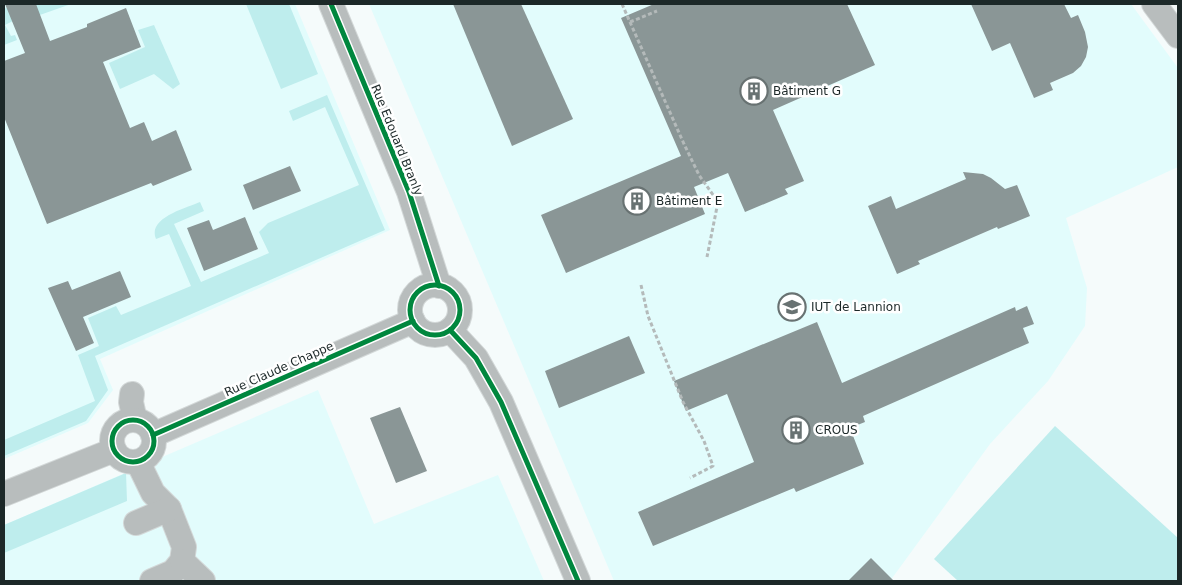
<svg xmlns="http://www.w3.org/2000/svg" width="1182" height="585" font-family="'DejaVu Sans',sans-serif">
	<rect width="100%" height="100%" fill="#f5fbfb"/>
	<g fill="#e2fcfc">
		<polygon points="4,4 295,4 390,230 100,359 113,390 88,423 4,459"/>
		<polygon points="369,4 1131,4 1178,68 1178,167 1066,218 1087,288 1085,326 1048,381 990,444 890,581 614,581"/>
		<polygon points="318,390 374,524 498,475 544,581 4,581 4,525"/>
	</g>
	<g fill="#beeded">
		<polygon points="33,4 71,4 37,16"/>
		<polygon points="246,4 289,4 318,74 281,89"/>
		<polygon points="13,5 19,18 5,25 11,36 15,35 17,40 4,45 4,9"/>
		<polygon points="154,25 180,84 173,89 154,74 120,89 109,63 145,47 138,30"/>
		<path d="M327,95L385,230L95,356L108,390L86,421L4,456V440L95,401L78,355L99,346L88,318L116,306L121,315L191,286L169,234L156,239C147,218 186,208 200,202L204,211L174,224L201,282L269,253L259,232L268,223L359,185L325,107L293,121L289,111Z"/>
		<polygon points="1055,426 1178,538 1178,581 958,581 934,559"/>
		<polygon points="126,473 127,501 4,553 4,525"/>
	</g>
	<g fill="#8a9696">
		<polygon points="5,4 36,4 50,41 87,27 87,24 126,8 141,47 103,62 130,128 144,122 152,141 176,130 192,170 153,186 151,183 47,224 4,117 4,61 25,53"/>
		<polygon points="453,4 521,4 573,119 512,146"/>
		<polygon points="654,4 847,4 875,65 773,110 804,181 785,189 788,194 745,212 728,173 694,187 705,214 566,273 541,215 681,156 621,18"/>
		<polygon points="971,4 1064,4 1071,18 1078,15 1085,32 1088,47 1086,57 1081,66 1073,73 1050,83 1053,90 1034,98 1010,43 992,51"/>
		<polygon points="290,166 301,191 253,210 243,185"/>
		<polygon points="963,172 983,174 991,178 1005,189 1017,185 1030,216 998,229 997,227 918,261 920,264 897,274 868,206 891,196 896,209 966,179"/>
		<polygon points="245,217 258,249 204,271 187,228 209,220 213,230"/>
		<polygon points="120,271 131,297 83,317 94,343 76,351 48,288 68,281 72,290"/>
		<polygon points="1027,306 1034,324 1023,328 1029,343 863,416 865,422 850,428 864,464 796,492 794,488 653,546 638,512 754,462 727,394 686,411 674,381 817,322 842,383 1015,307 1016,311"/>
		<polygon points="629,336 645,373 559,408 545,371"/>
		<polygon points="400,407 427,471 396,483 370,418"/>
		<polygon points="871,558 894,581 848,581"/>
	</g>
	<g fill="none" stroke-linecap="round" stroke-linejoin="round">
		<g stroke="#d3d8d8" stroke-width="26">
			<g id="minor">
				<polyline points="331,4 409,192 439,286"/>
				<polyline points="1154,4 1178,36"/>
				<circle cx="435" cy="310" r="25"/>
				<polyline points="450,330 476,358 501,402 578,581"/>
				<polyline points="132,394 131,402 135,420"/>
				<circle cx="133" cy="441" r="21"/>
				<polyline points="153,435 413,321"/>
				<polyline points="138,462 153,493 169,509 184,547 182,561 173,572 152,581"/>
				<polyline points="4,494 114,450"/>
				<polyline points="136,523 169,509"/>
				<polyline points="182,561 203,581"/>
			</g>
		</g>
		<g stroke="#b4baba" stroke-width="3" stroke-dasharray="4 2.5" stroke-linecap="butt">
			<polyline points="622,4 684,144 699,175 718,202 707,257"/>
			<polyline points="630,22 657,11"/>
			<polyline points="641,285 648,316 683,402 704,441 713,466 690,478"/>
		</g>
		<use href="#minor" stroke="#b8bdbd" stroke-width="24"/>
		<g stroke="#fff" stroke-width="8">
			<g id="cycleway">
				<polyline points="331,4 409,192 439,286"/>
				<circle cx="435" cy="310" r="25"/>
				<polyline points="450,330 476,358 501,402 578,581"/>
				<circle cx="133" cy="441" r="21"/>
				<polyline points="153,435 413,321"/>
			</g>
		</g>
		<use href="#cycleway" stroke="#00873e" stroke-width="5"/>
	</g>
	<defs>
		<g id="building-ring" transform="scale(1.4375)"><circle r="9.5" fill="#fff" stroke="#687272" stroke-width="1.5"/><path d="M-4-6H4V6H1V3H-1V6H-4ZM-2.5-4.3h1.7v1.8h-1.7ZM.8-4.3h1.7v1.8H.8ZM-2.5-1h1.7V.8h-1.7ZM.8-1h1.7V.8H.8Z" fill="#687272"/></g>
		<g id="university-ring" transform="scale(1.4375)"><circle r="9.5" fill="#fff" stroke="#687272" stroke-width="1.5"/><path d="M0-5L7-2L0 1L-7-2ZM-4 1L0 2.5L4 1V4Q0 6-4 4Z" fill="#687272"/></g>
	</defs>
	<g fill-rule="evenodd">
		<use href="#building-ring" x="754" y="91"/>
		<use href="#building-ring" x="637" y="201"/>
		<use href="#university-ring" x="792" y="307"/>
		<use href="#building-ring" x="796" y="430"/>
	</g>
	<g text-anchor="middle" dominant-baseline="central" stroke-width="5" stroke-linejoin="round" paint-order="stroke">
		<g font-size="12" fill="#1c2828" stroke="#fff" text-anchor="start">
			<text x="773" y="91">Bâtiment G</text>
			<text x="656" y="201">Bâtiment E</text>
			<text x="811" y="307">IUT de Lannion</text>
			<text x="815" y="430">CROUS</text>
		</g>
		<g font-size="12" fill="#1c2828" stroke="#fff">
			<text transform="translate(397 140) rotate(68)">Rue Edouard Branly</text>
			<text transform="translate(279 369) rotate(-24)">Rue Claude Chappe</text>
		</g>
	</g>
	<rect width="1182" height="585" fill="none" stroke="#1c2828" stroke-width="10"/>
</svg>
